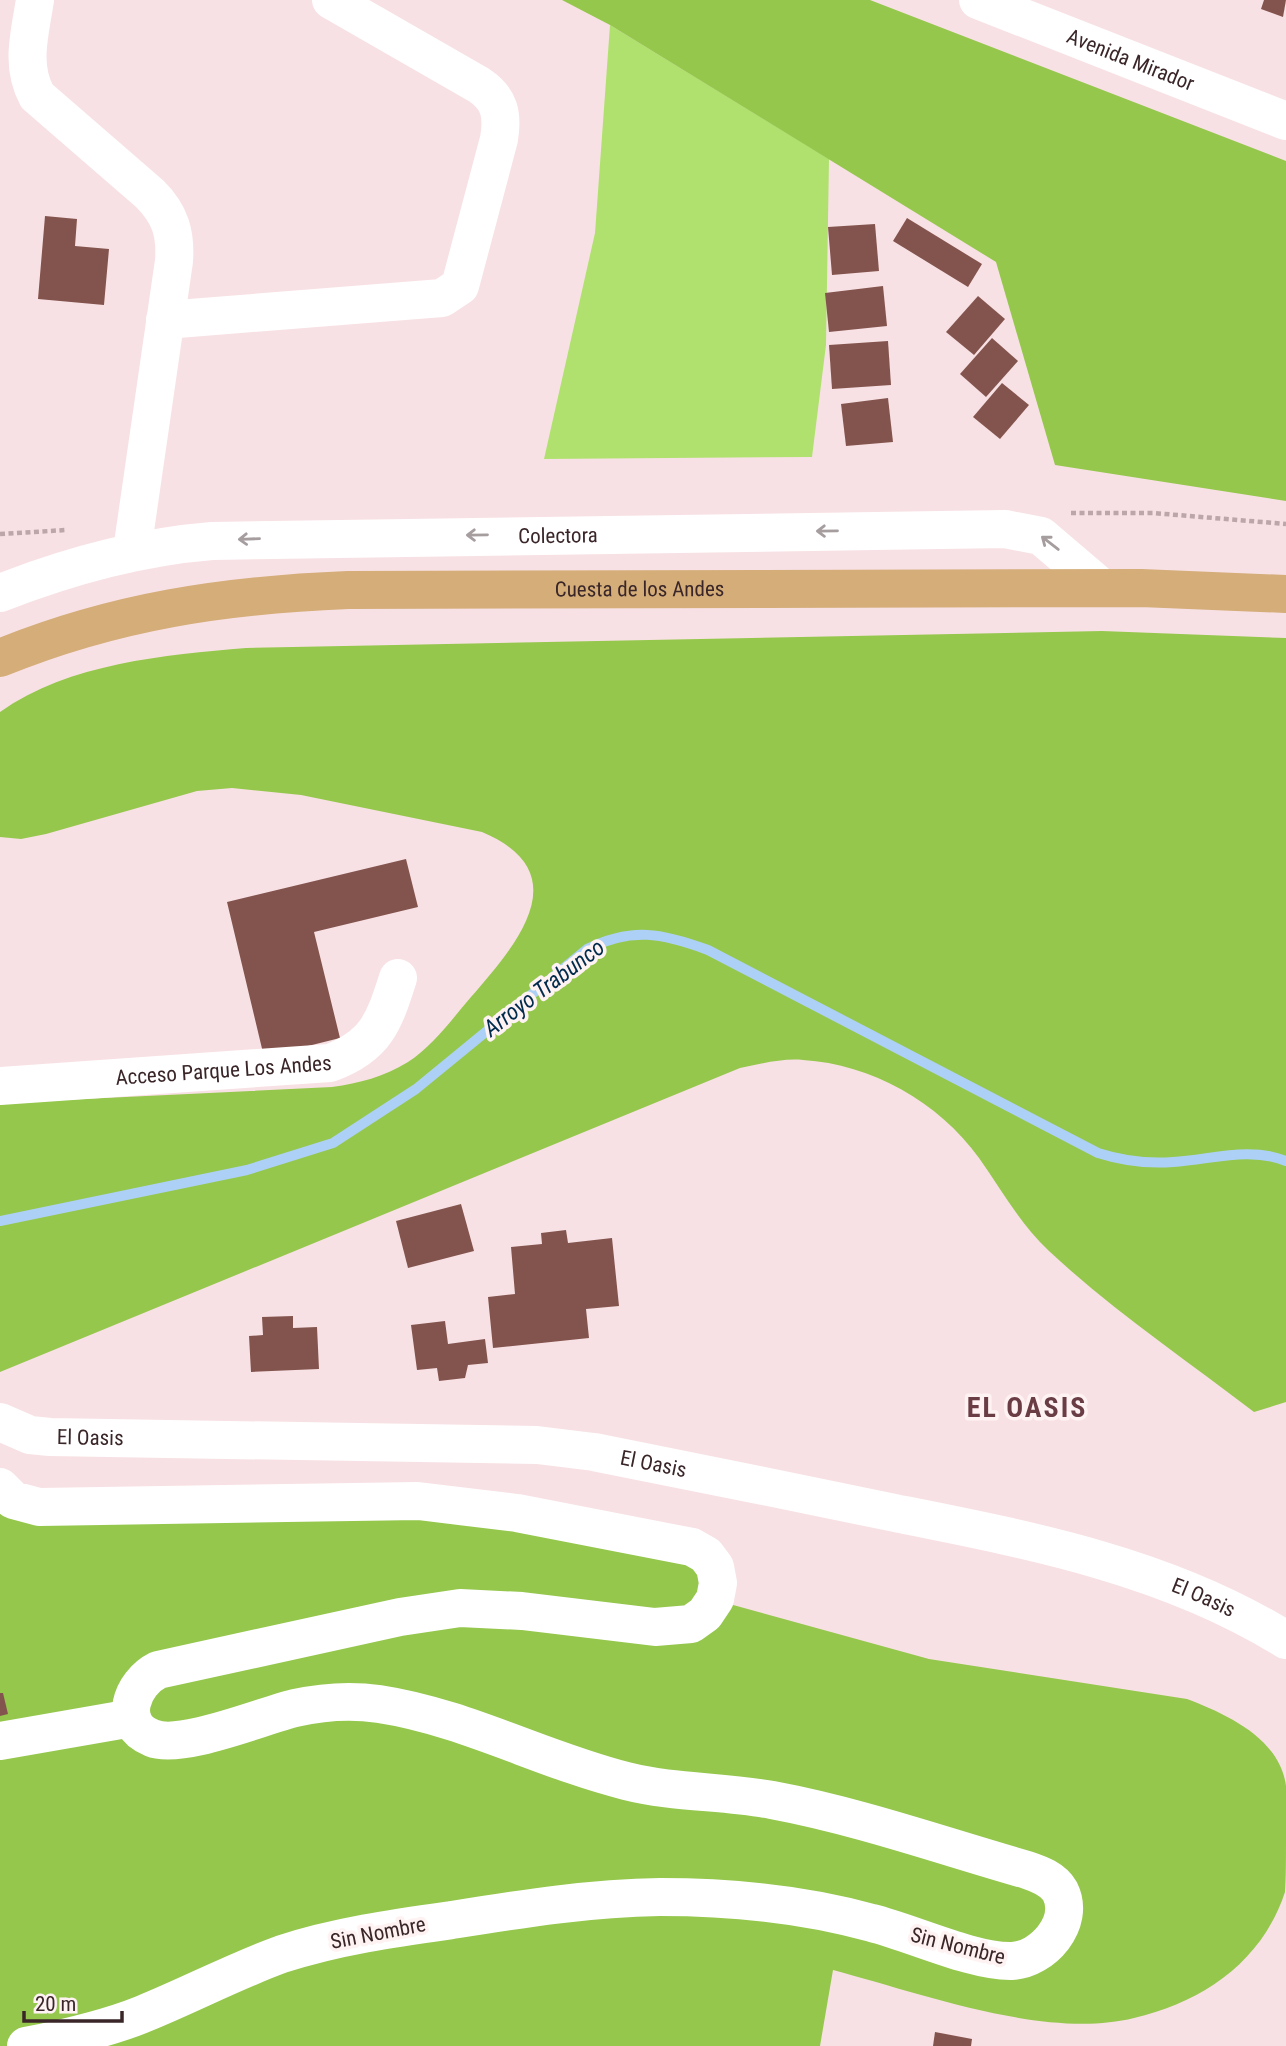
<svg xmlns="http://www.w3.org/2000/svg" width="1286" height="2046" font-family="'Roboto Condensed',sans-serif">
	<rect width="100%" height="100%" fill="#f8e1e4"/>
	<polygon fill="#b0e16f" points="610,25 829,159 826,345 812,457 544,459 595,233"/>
	<g fill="#95c74d">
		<polygon points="562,0 870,0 1286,161 1286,501 1055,465 996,262 610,25"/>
		<path d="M1102,631L1286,638V1402L1254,1412C1185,1359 1112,1310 1049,1251C1019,1223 1002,1190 979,1158C939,1102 871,1064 803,1060C783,1058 760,1064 740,1068L0,1372V1103L332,1087C360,1083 383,1077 408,1062C433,1046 452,1019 471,997C517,944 579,873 482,832L301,795L232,788L197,791L46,834L21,839L0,837V712C69,663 165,655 246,648Z"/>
		<path d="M0,1487L382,1500L677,1543L715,1600L929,1659L1187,1699C1226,1714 1280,1738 1286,1786C1286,1803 1286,1821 1286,1839C1286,1855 1286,1877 1285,1892C1262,1962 1203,2002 1134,2018C1046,2040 920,1993 833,1970L820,2046H0Z"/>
	</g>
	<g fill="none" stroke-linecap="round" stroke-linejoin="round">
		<path stroke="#add1f6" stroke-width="10" d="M0,1221L247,1170L333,1143L416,1089L587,949C632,927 662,933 708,950L1098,1153C1123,1161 1146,1164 1173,1162C1211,1160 1248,1146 1286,1161"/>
	</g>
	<g fill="#83544d">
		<polygon points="1264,0 1286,0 1283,17 1261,9"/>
		<polygon points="45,216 77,219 75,246 109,249 104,305 38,299"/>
		<polygon points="907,218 982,264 968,287 893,241"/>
		<polygon points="875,224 879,271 832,275 828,227"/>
		<polygon points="883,286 887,326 829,332 825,293"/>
		<polygon points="978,296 1005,319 974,355 946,332"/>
		<polygon points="992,338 1018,361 986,397 960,374"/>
		<polygon points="888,341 891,385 832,389 829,345"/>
		<polygon points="1002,383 1029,405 1000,439 973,417"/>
		<polygon points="888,398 893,442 846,446 841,404"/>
		<polygon points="406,859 418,907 314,932 340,1038 264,1057 227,902"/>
		<polygon points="461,1204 474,1251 408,1268 396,1221"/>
		<polygon points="566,1230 568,1243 612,1238 619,1306 586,1309 589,1338 493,1348 488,1297 515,1294 511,1247 542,1244 541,1233"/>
		<polygon points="293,1316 293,1328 317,1327 319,1369 251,1372 249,1336 263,1335 262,1317"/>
		<polygon points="445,1321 448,1344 485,1339 488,1363 468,1365 465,1378 439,1381 437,1368 417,1370 411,1325"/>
		<polygon points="0,1693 3,1693 8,1714 0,1716"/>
		<polygon points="935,2032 972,2039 971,2046 933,2046"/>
	</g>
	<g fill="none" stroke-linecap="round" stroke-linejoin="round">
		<g stroke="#bca6a9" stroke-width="4.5" stroke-dasharray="5 3.5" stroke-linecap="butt">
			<polyline points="1071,513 1153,513 1286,524"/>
			<polyline points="0,534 66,530"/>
		</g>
		<g stroke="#fff" stroke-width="38">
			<path d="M35,0C30,33 20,65 37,96L150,194C170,214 176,233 174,261L132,551"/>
			<path id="s1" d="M978,0L1286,121"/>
			<path d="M165,320L442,298L460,286L499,139C503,115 500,99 479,85L331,0"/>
			<path id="s2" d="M0,593C69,566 138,547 212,541L1005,529L1041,536L1102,588"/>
			<path id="s3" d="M0,1086L330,1063C376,1046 384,1022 398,978"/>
			<path id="s4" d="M0,1422L30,1435L50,1437L537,1445L594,1452C694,1472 795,1492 895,1513C1030,1540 1167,1566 1286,1640"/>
			<path d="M0,1487L13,1500L39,1507L418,1501L517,1513L692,1547L706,1555L715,1567L718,1583L715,1599L705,1614L691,1624L655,1627L522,1611L460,1608L400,1617L158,1670C132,1683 116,1724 152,1738C181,1750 262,1716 295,1708C322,1702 351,1700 379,1704C465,1717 542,1760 626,1781C673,1793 724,1791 772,1800C858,1816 943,1846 1027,1870C1039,1874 1053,1879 1060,1891C1076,1923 1042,1960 1012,1961C973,1962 912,1933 872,1923C804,1904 730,1897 660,1897C589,1898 521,1909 452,1920C395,1928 337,1936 282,1954C235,1971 190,1995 143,2014C106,2029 66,2038 26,2046"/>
			<polyline points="0,1741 132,1718"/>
		</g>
		<path stroke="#d4ad79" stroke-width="38" id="s5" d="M0,658C115,611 225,595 348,590L1141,588L1286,594"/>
	</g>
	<defs><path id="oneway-shaft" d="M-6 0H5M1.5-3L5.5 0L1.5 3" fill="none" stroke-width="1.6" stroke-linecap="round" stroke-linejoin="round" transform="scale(1.75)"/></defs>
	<g stroke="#a69d9f">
		<use href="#oneway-shaft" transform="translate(827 531) rotate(179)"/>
		<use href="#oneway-shaft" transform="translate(477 535) rotate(179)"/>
		<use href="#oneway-shaft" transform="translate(249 539) rotate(178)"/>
		<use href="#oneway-shaft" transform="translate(1050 543) rotate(-142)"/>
	</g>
	<g text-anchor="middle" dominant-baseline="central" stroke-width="7" stroke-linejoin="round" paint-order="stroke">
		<g font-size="21" fill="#3a2629" stroke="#fef2f3">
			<text stroke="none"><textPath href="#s1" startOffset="164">Avenida Mirador</textPath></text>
			<text stroke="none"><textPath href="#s2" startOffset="565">Colectora</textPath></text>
			<text stroke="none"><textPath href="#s5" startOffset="648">Cuesta de los Andes</textPath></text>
			<text stroke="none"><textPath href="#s3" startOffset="224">Acceso Parque Los Andes</textPath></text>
			<text stroke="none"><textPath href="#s4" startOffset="93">El Oasis</textPath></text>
			<text stroke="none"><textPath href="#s4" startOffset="658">El Oasis</textPath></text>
			<text stroke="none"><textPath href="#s4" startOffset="1225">El Oasis</textPath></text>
			<text transform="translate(378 1933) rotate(-11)">Sin Nombre</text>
			<text transform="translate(958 1946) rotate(14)">Sin Nombre</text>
		</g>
		<g font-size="23" font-style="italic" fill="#012b4d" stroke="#fef2f3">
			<text transform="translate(544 988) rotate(-37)">Arroyo Trabunco</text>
		</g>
		<g font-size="28" font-weight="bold" letter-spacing="2" fill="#6a3d45" stroke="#fef2f3">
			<text x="1027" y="1407">EL OASIS</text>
		</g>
	</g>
	<path d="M24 2011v10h98v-10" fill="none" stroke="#3a2629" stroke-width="3.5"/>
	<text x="35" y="2011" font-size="21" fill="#3a2629" stroke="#fef2f3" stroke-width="5" paint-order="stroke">20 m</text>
</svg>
